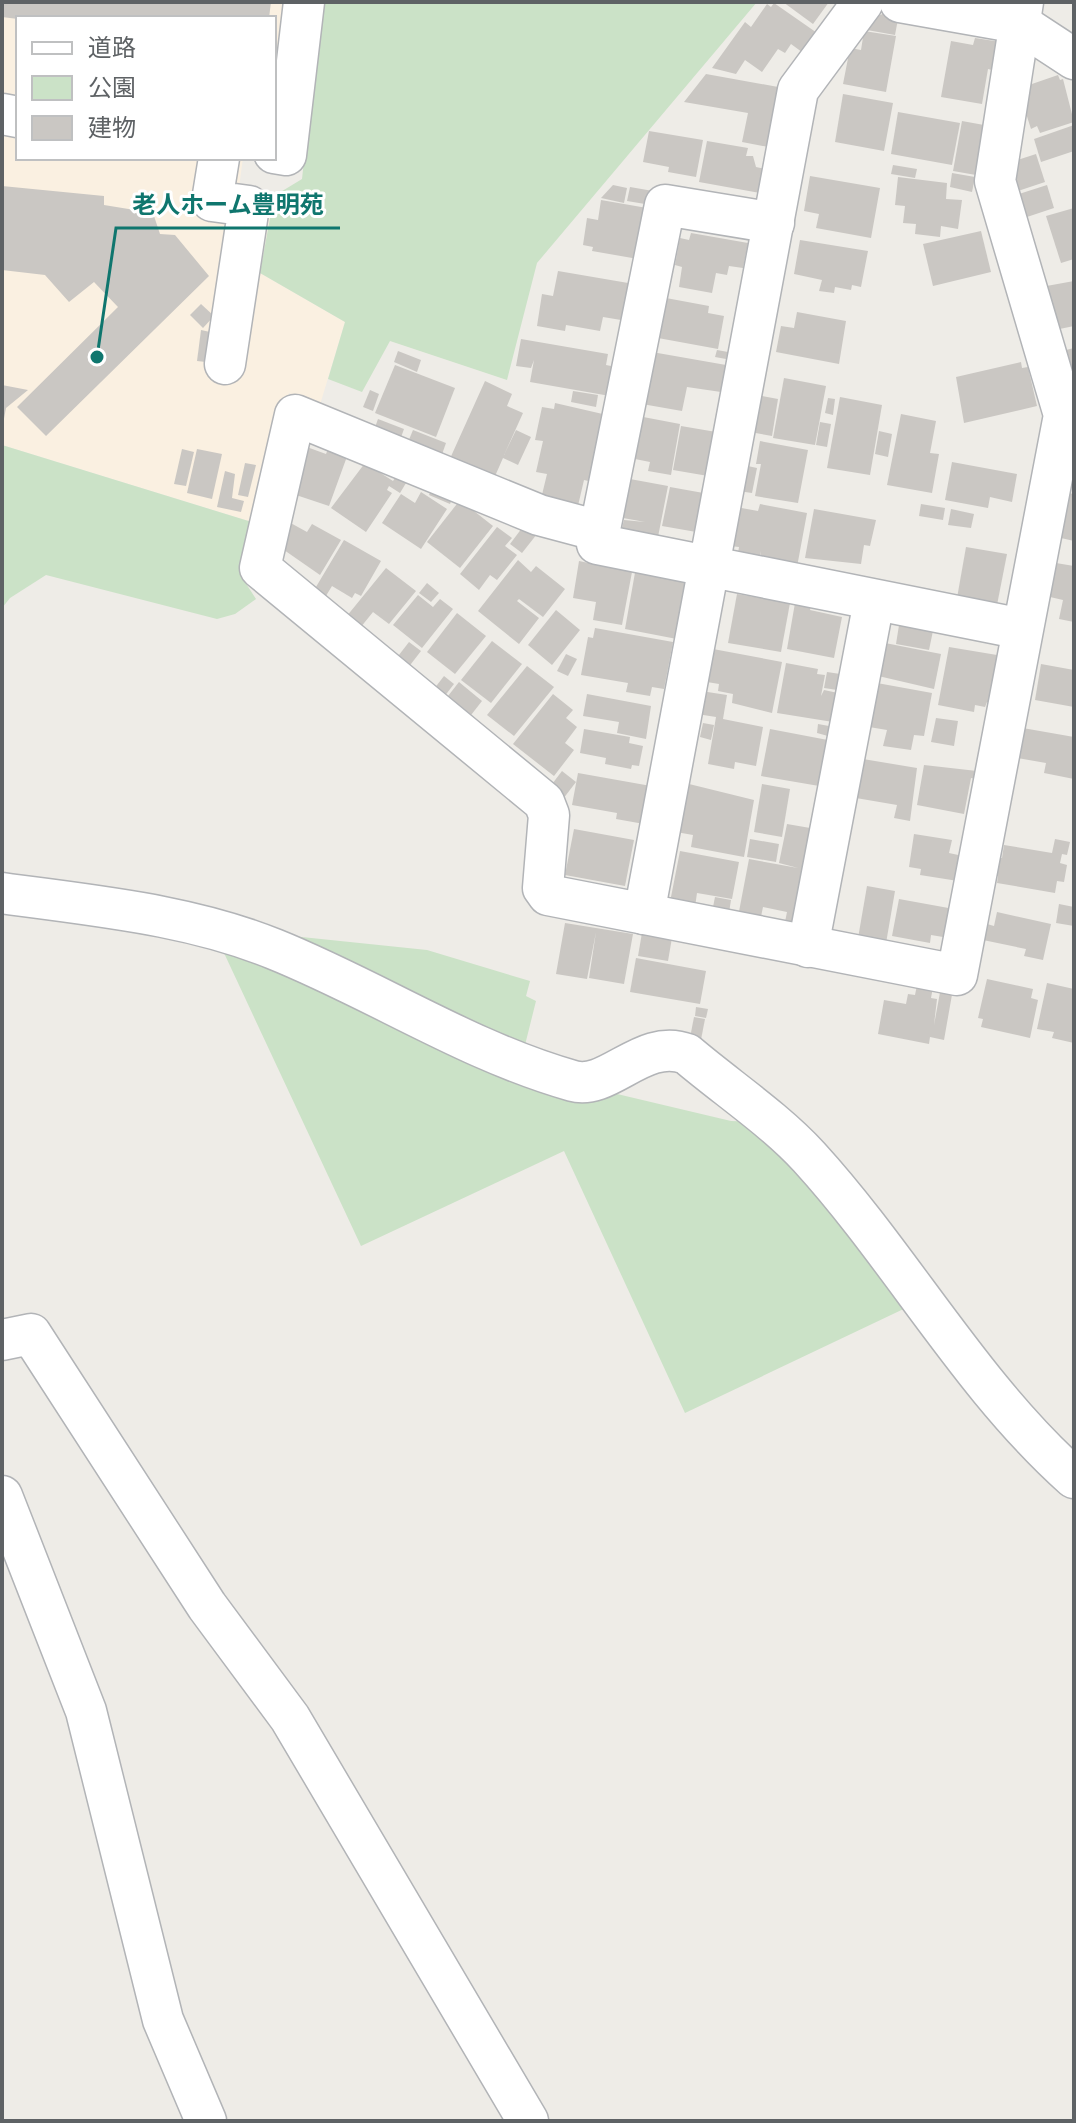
<svg xmlns="http://www.w3.org/2000/svg" width="1076" height="2123" font-family="Quicksand,'Noto Sans JP',sans-serif">
	<rect width="100%" height="100%" fill="#eeece7"/>
	<polygon fill="#faf0e1" points="2,2 290,2 274,117 274,18 18,18 18,158 243,158 239,187 274,196 260,273 345,322 319,408 289,393 255,523 2,445"/>
	<g fill="#cbe2c7">
		<polygon points="321,2 757,2 537,263 507,380 390,341 362,392 328,379 345,322 260,273 274,196 302,179"/>
		<polygon points="2,445 255,523 243,579 256,599 235,614 217,619 46,575 10,598 2,608"/>
		<polygon points="292,936 427,950 530,981 526,996 536,1001 522,1057"/>
		<polygon points="217,938 596,1089 731,1121 758,1122 912,1305 685,1413 564,1151 361,1246"/>
	</g>
	<g fill="#cac7c3">
		<polygon points="2,2 271,2 269,18 18,19 2,17"/>
		<polygon points="783,2 829,2 813,24"/>
		<polygon points="774,3 820,35 806,55 791,44 785,53 778,49 762,72 745,60 736,74 712,68 745,22 751,27 767,4 771,7"/>
		<polygon points="887,12 899,14 895,35 867,30 869,20"/>
		<polygon points="864,31 896,36 886,92 843,84 850,48 861,50"/>
		<polygon points="975,38 1001,42 996,71 988,69 982,104 941,97 951,41 973,45"/>
		<polygon points="706,74 789,89 779,149 742,142 748,113 684,102"/>
		<polygon points="1058,75 1060,80 1063,79 1074,122 1040,133 1037,126 1031,129 1023,104 1029,102 1026,91 1030,89 1029,85"/>
		<polygon points="843,94 893,103 884,151 835,142"/>
		<polygon points="898,112 960,123 952,165 891,154"/>
		<polygon points="962,121 984,125 976,175 953,171"/>
		<polygon points="1074,125 1074,151 1041,162 1034,139"/>
		<polygon points="649,131 703,140 696,177 668,172 669,167 643,162"/>
		<polygon points="707,141 748,148 746,156 753,156 756,167 765,169 760,193 699,182"/>
		<polygon points="1036,154 1045,182 1018,191 1008,163"/>
		<polygon points="893,165 917,169 915,178 891,174"/>
		<polygon points="952,173 975,177 972,192 950,187"/>
		<polygon points="810,176 880,188 871,238 816,228 819,214 804,211"/>
		<polygon points="898,177 947,183 946,199 962,200 958,229 941,226 940,237 915,234 916,224 903,223 905,206 895,205"/>
		<polygon points="613,185 627,188 624,203 601,198"/>
		<polygon points="1047,185 1054,208 1027,217 1019,194"/>
		<polygon points="2,186 104,196 104,205 153,213 160,234 175,235 209,276 46,436 17,407 118,307 94,282 69,302 45,275 2,270"/>
		<polygon points="630,187 653,191 651,205 627,201"/>
		<polygon points="601,200 647,208 638,259 592,251 593,247 583,245 587,218 598,220"/>
		<polygon points="1074,208 1074,259 1061,263 1046,216"/>
		<polygon points="981,231 991,272 933,286 923,244"/>
		<polygon points="691,233 748,243 743,268 729,266 727,275 716,273 712,293 679,287 682,267 675,265 680,238 689,240"/>
		<polygon points="800,240 868,251 861,287 852,285 851,290 835,287 834,293 819,291 822,280 794,274"/>
		<polygon points="558,271 634,284 627,321 603,317 600,331 566,325 565,331 537,326 542,294 553,296"/>
		<polygon points="1074,281 1074,326 1050,331 1041,287"/>
		<polygon points="666,298 709,306 708,313 724,316 718,349 658,338"/>
		<polygon points="201,304 214,316 203,328 190,315"/>
		<polygon points="797,312 846,321 839,364 776,352 781,326 794,328"/>
		<polygon points="201,330 210,332 206,362 197,361"/>
		<polygon points="521,339 608,354 606,365 616,367 610,396 530,382 534,360 531,368 516,366"/>
		<polygon points="1074,348 1074,376 1073,376 1066,350"/>
		<polygon points="717,350 728,352 726,359 715,357"/>
		<polygon points="398,351 421,360 417,372 394,362"/>
		<polygon points="652,352 726,365 721,392 687,387 682,411 642,404"/>
		<polygon points="1021,362 1022,368 1028,367 1037,406 964,423 956,377"/>
		<polygon points="395,365 455,388 436,437 375,413"/>
		<polygon points="784,378 826,386 815,445 773,438"/>
		<polygon points="485,381 512,394 507,406 523,413 504,455 516,430 531,437 518,465 503,458 492,483 448,463"/>
		<polygon points="2,385 28,390 6,408 3,424"/>
		<polygon points="370,390 379,394 373,411 363,407"/>
		<polygon points="573,391 598,395 596,407 571,402"/>
		<polygon points="757,395 778,399 772,436 750,432"/>
		<polygon points="840,397 882,405 870,475 827,468"/>
		<polygon points="828,398 835,399 833,415 825,413"/>
		<polygon points="555,403 607,415 593,482 584,480 577,510 540,503 547,474 536,472 543,441 535,440 542,407 554,409"/>
		<polygon points="901,414 936,421 930,453 939,454 932,493 887,485"/>
		<polygon points="638,416 680,424 671,475 648,471 650,462 630,458"/>
		<polygon points="378,419 404,429 400,440 374,430"/>
		<polygon points="820,422 831,424 827,447 816,445"/>
		<polygon points="681,426 722,433 714,477 673,470"/>
		<polygon points="413,430 446,443 440,460 406,447"/>
		<polygon points="879,431 892,434 888,457 875,454"/>
		<polygon points="760,441 808,450 798,503 755,496 761,464 756,464"/>
		<polygon points="330,444 349,451 329,506 287,492 304,446 326,454"/>
		<polygon points="182,449 194,452 186,486 174,484"/>
		<polygon points="197,449 222,454 212,499 187,493"/>
		<polygon points="952,462 1017,474 1012,502 990,497 988,508 945,500"/>
		<polygon points="245,463 256,465 248,497 238,495"/>
		<polygon points="365,463 393,481 399,472 409,478 400,493 389,486 387,490 392,493 366,532 331,508"/>
		<polygon points="743,465 757,468 752,493 738,491"/>
		<polygon points="225,471 235,474 232,498 244,501 241,512 217,507"/>
		<polygon points="630,479 668,486 657,542 620,536 624,520 645,522 623,518"/>
		<polygon points="433,486 454,495 450,504 429,495"/>
		<polygon points="670,487 709,494 702,533 662,526"/>
		<polygon points="421,492 447,509 421,549 382,523 401,494 415,503"/>
		<polygon points="1061,492 1074,494 1074,541 1061,538"/>
		<polygon points="460,500 493,526 460,568 427,542"/>
		<polygon points="760,504 807,513 797,567 760,560 761,551 758,565 737,560 739,547 730,546 736,507 758,511"/>
		<polygon points="921,504 945,508 943,520 919,516"/>
		<polygon points="814,509 876,520 870,546 864,545 861,564 805,558"/>
		<polygon points="951,509 974,514 971,528 948,525"/>
		<polygon points="287,521 307,532 312,524 341,540 320,575 274,543"/>
		<polygon points="525,524 537,534 522,553 510,544"/>
		<polygon points="497,527 512,538 505,546 517,555 497,580 490,575 479,590 460,574"/>
		<polygon points="344,540 381,561 361,596 355,593 352,598 332,586 321,604 310,597"/>
		<polygon points="966,547 1007,554 997,605 957,598"/>
		<polygon points="518,560 531,572 536,566 565,589 543,617 519,599 517,601 539,618 519,644 478,611"/>
		<polygon points="579,561 632,572 622,625 593,620 596,602 573,598"/>
		<polygon points="1056,563 1074,566 1074,622 1059,619 1063,600 1050,597"/>
		<polygon points="636,567 663,572 661,578 692,584 682,640 625,629"/>
		<polygon points="386,568 416,591 389,624 373,612 356,633 342,622"/>
		<polygon points="427,583 439,593 431,602 419,593"/>
		<polygon points="737,594 790,603 781,652 728,643"/>
		<polygon points="418,595 433,607 440,599 453,609 422,648 393,625"/>
		<polygon points="795,603 811,606 810,610 842,617 834,658 787,649"/>
		<polygon points="556,610 580,630 552,665 528,645"/>
		<polygon points="457,613 486,636 455,674 427,652"/>
		<polygon points="900,619 934,626 929,650 896,644"/>
		<polygon points="595,628 673,642 664,689 652,687 650,696 626,692 628,683 581,675 588,637 593,638"/>
		<polygon points="492,641 522,664 491,703 461,680"/>
		<polygon points="409,642 421,651 404,673 392,664"/>
		<polygon points="880,642 941,654 934,689 874,675"/>
		<polygon points="949,647 1003,656 994,703 987,702 985,707 975,705 974,712 938,705"/>
		<polygon points="713,649 782,662 772,713 732,703 733,694 718,691 719,684 707,682"/>
		<polygon points="566,654 577,659 568,676 557,671"/>
		<polygon points="786,663 818,669 817,674 825,675 821,696 824,690 838,693 833,722 777,713"/>
		<polygon points="1041,664 1074,670 1074,707 1035,700"/>
		<polygon points="527,666 554,687 514,736 487,715"/>
		<polygon points="827,672 847,675 844,691 824,688"/>
		<polygon points="444,676 454,684 437,706 427,698"/>
		<polygon points="459,682 482,701 464,724 441,705"/>
		<polygon points="877,683 932,693 924,736 914,735 911,750 883,746 887,730 869,727"/>
		<polygon points="701,691 727,695 723,719 763,727 756,766 735,762 734,769 708,764 716,717 697,714"/>
		<polygon points="553,694 573,710 566,718 577,727 565,743 574,750 554,776 513,744"/>
		<polygon points="587,694 651,706 646,739 617,733 619,722 583,716"/>
		<polygon points="936,718 958,721 954,746 931,742"/>
		<polygon points="703,723 714,725 711,740 700,737"/>
		<polygon points="818,724 829,726 828,736 817,733"/>
		<polygon points="1017,727 1074,737 1074,779 1044,773 1046,763 1012,757"/>
		<polygon points="584,729 630,737 629,743 643,746 639,766 632,765 631,769 605,764 606,758 580,753"/>
		<polygon points="770,729 833,741 825,787 761,776"/>
		<polygon points="863,759 917,768 910,821 894,818 897,805 856,798"/>
		<polygon points="924,765 977,771 976,779 971,778 964,814 917,805"/>
		<polygon points="562,771 576,782 563,799 549,788"/>
		<polygon points="578,773 651,786 644,824 616,819 617,813 572,805"/>
		<polygon points="685,783 754,800 744,857 691,847 693,835 676,832"/>
		<polygon points="762,784 790,789 782,837 754,832"/>
		<polygon points="787,824 816,829 799,925 785,922 787,912 763,907 759,926 737,922 749,859 798,868 779,863"/>
		<polygon points="574,829 634,840 625,886 565,875"/>
		<polygon points="914,834 952,840 949,853 963,856 958,881 920,875 921,869 909,867"/>
		<polygon points="750,839 779,844 776,862 747,857"/>
		<polygon points="1055,839 1070,842 1067,855 1062,854 1060,863 1067,865 1064,882 1057,881 1055,893 997,883 998,876 991,875 994,857 1002,858 1004,845 1052,853"/>
		<polygon points="680,851 739,862 732,899 697,893 695,907 670,902"/>
		<polygon points="867,886 895,891 885,949 857,944"/>
		<polygon points="715,897 731,900 728,919 711,917"/>
		<polygon points="899,899 954,909 949,938 931,935 930,943 892,936"/>
		<polygon points="1059,904 1074,907 1074,926 1056,923"/>
		<polygon points="997,912 1051,924 1043,960 1024,956 1026,949 983,940 987,924 994,926"/>
		<polygon points="565,923 633,934 624,984 589,978 596,932 587,979 556,974"/>
		<polygon points="643,927 673,932 668,961 638,956"/>
		<polygon points="636,958 706,971 700,1004 630,992"/>
		<polygon points="987,979 1033,989 1031,998 1038,1000 1030,1038 981,1027 983,1019 978,1018"/>
		<polygon points="1047,983 1074,989 1074,1043 1052,1038 1054,1032 1037,1029"/>
		<polygon points="917,985 933,987 931,998 937,999 934,1025 941,987 953,989 944,1040 930,1037 929,1044 878,1034 884,1000 906,1004 908,994 915,995"/>
		<polygon points="696,1007 708,1009 706,1018 695,1016"/>
		<polygon points="694,1017 705,1019 699,1050 688,1048"/>
	</g>
	<g fill="none" stroke-linecap="round" stroke-linejoin="round">
		<g stroke="#b2b4b7" stroke-width="43">
			<g id="minor">
				<polyline points="900,2 1019,23 1074,59"/>
				<polyline points="2,114 18,117"/>
				<polyline points="274,153 286,155 304,2"/>
				<polyline points="219,158 212,201 249,206 225,364"/>
				<polyline points="774,223 665,205 597,544 1022,629"/>
				<polyline points="599,531 539,515 295,415 260,568 544,802 549,815 543,888 548,895 957,975 1064,415 995,181 1023,2"/>
				<path d="M2,893C94,906 188,914 274,949C376,990 467,1051 573,1081C609,1091 643,1037 687,1054C727,1088 774,1119 809,1157C902,1259 970,1385 1074,1478"/>
				<polyline points="644,914 798,90 863,2"/>
				<polyline points="808,947 874,601"/>
				<polyline points="2,1340 31,1334 207,1606 290,1718 528,2121"/>
				<polyline points="2,1496 86,1711 163,2020 206,2121"/>
			</g>
		</g>
		<use href="#minor" stroke="#fff" stroke-width="40"/>
	</g>
	<path fill="none" stroke="#0f766e" stroke-width="3" d="M97 357L116 228H340"/>
	<circle fill="#0f766e" stroke="#fff" stroke-width="3" cx="97" cy="357" r="8"/>
	<g font-size="24" text-anchor="middle" font-weight="bold" fill="#0f766e" stroke="#fff" stroke-width="6" stroke-linejoin="round" paint-order="stroke">
		<text x="228" y="213">老人ホーム豊明苑</text>
	</g>
	<rect width="1076" height="2123" fill="none" stroke="#5e6265" stroke-width="8"/>
	<rect x="16" y="16" width="260" height="144" fill="#ffffff" stroke="#bfc0c1" stroke-width="2"/>
	<rect x="32" y="42" width="40" height="12" fill="#ffffff" stroke="#bfc0c1" stroke-width="2"/>
	<text x="88" y="56" font-size="24" fill="#5e6265">道路</text>
	<rect x="32" y="76" width="40" height="24" fill="#cbe2c7" stroke="#bfc0c1" stroke-width="2"/>
	<text x="88" y="96" font-size="24" fill="#5e6265">公園</text>
	<rect x="32" y="116" width="40" height="24" fill="#cac7c3" stroke="#bfc0c1" stroke-width="2"/>
	<text x="88" y="136" font-size="24" fill="#5e6265">建物</text>
</svg>
